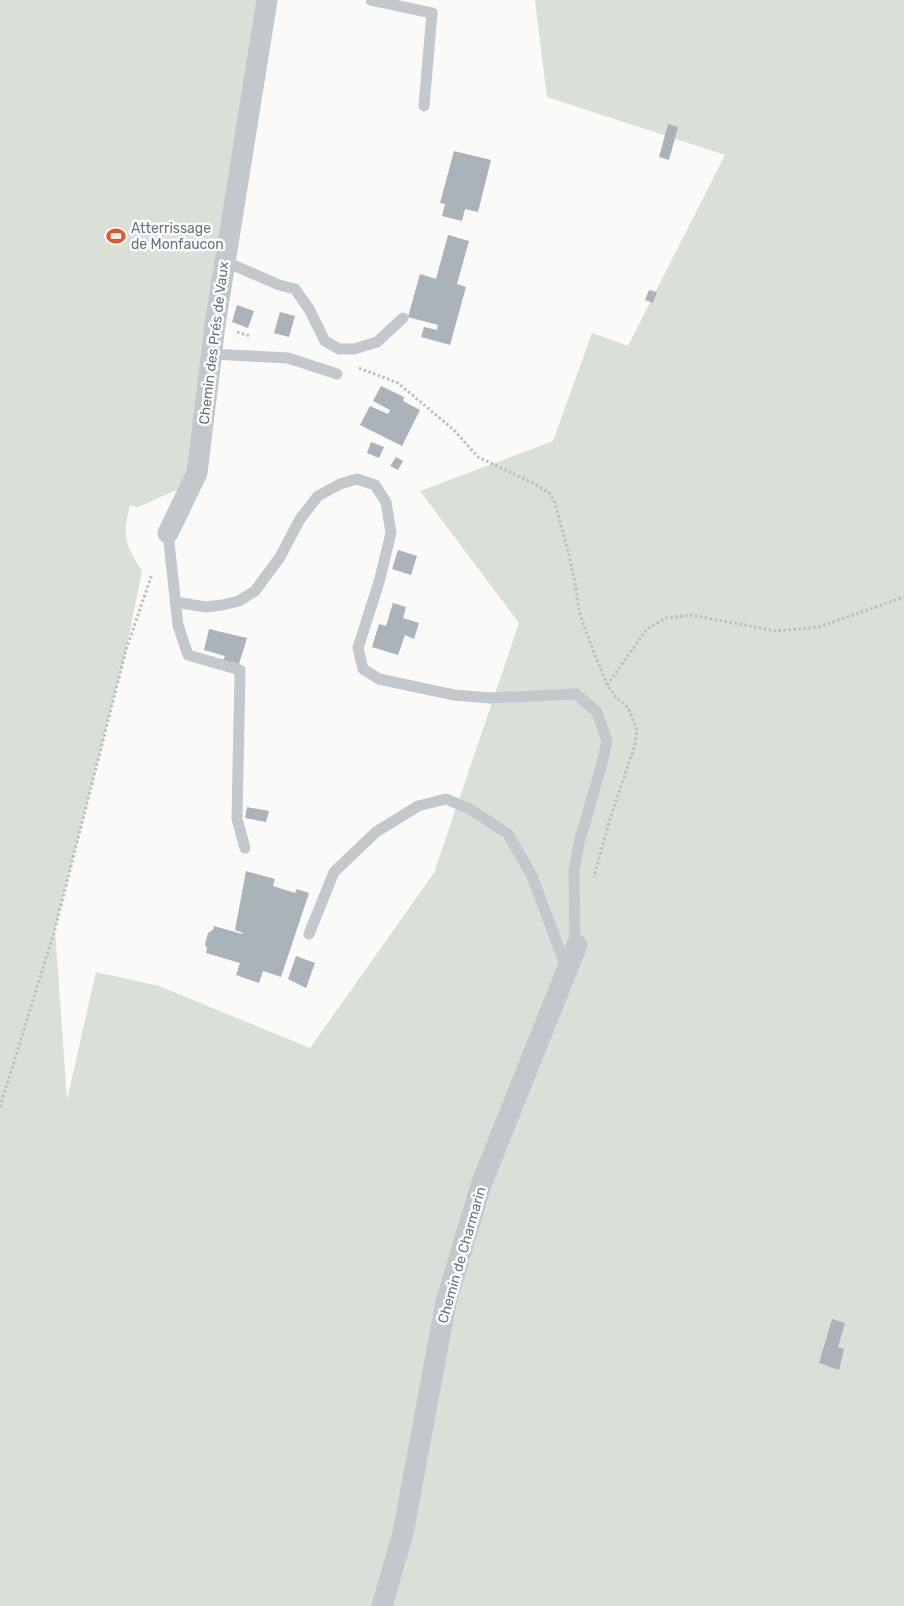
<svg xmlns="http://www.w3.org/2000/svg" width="904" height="1606" font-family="Rubik,sans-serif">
	<rect width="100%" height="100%" fill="#fafaf8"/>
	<path fill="#dadfd7" d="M0,0H267L197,473L179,489L138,507L130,505C122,538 125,543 142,571L126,650L55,929L67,1100L96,972L159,986L310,1048L434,873L519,623L420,491L553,441L592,333L628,346L725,155L547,97L535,0H904V1606H0Z"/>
	<g fill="#aab3b9">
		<polygon points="668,124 678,127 669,160 659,157"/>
		<polygon points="454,151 491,160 478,212 465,209 462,221 442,216 445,204 440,203"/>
		<polygon points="448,235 469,241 457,284 466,287 450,345 421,337 424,327 437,330 438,325 408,317 420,274 436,279"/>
		<polygon points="649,290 657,292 653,303 645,300"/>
		<polygon points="237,305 254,311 248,328 232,322"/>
		<polygon points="280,312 295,316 289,337 274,333"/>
		<polygon points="381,386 404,397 403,401 420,410 402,446 360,425 370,406 388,414 390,410 373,401"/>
		<polygon points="371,442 384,447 379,458 367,453"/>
		<polygon points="396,457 403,461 398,470 390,466"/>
		<polygon points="398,550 417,556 411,575 392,569"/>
		<polygon points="393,603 406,607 403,618 419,623 414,639 405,635 398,655 372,647 379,624 386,626"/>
		<polygon points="209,629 247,638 239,664 223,660 225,656 204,650"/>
		<polygon points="247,807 269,811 266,822 245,818"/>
		<polygon points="246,871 275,879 273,886 295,893 297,889 309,893 281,977 263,971 259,983 236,975 240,963 206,953 207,948 205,944 208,933 213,930 214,926 242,934 243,933 235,930"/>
		<polygon points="296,956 315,963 306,988 288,979"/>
		<polygon points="832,1319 845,1323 838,1347 844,1349 839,1370 819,1363"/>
	</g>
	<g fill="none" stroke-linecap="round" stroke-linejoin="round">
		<g stroke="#bbbfc2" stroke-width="3" stroke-dasharray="2.5 2.5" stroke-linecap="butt">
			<polyline points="237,332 250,336"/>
			<polyline points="359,368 398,383 454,430 478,457 535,484 550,494 555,503 567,547 575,582 579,611 586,632 607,685 616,697 628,708 637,730 635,745 609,822 594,877"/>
			<polyline points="607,685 647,629 666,618 691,615 776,631 819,627 904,597"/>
			<polyline points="0,1107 55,929 126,650 152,574"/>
		</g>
		<g stroke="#c3c8cc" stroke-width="11">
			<polyline points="371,0 432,13 424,106"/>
			<polyline points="224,261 279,285 295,289 309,309 325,341 339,349 354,349 377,342 403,318"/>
			<polyline points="211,354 288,358 337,374"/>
			<polyline points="168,533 178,625 188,655 240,670 237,819 245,848"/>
			<polyline points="175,602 206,607 222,605 239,601 255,591 280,557 300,519 318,496 340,484 357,479 375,485 386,502 391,533 379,582 358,648 363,669 379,679 454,695 490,698 576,694 597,712 607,741 601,767 579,843 574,871 575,949"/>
			<polyline points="309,934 334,872 376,832 418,806 446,799 470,809 508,834 532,876 566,967"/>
		</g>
		<g stroke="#c3c8cc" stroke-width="21">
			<polyline points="168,533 197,473 215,325 267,0"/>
			<polyline points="382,1606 403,1533 446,1302 481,1185 577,945"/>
		</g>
	</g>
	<defs>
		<g id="stadium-bare" transform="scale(1.5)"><path d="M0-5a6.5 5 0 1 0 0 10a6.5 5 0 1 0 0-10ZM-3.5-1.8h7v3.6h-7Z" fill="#e4572e" stroke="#fff" stroke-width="2.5" paint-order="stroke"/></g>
	</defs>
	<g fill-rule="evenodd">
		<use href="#stadium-bare" x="116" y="236"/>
	</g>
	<g text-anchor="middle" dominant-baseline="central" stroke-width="5" stroke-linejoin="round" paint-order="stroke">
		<g font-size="14" fill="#657683" stroke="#fff" text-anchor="start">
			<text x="131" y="228">Atterrissage<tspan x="131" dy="16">de Monfaucon</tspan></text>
		</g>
		<g font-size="14" fill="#657683" stroke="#fff">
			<text transform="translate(214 343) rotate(-83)">Chemin des Prés de Vaux</text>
			<text transform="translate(462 1255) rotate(-74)">Chemin de Charmarin</text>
		</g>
	</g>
</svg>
